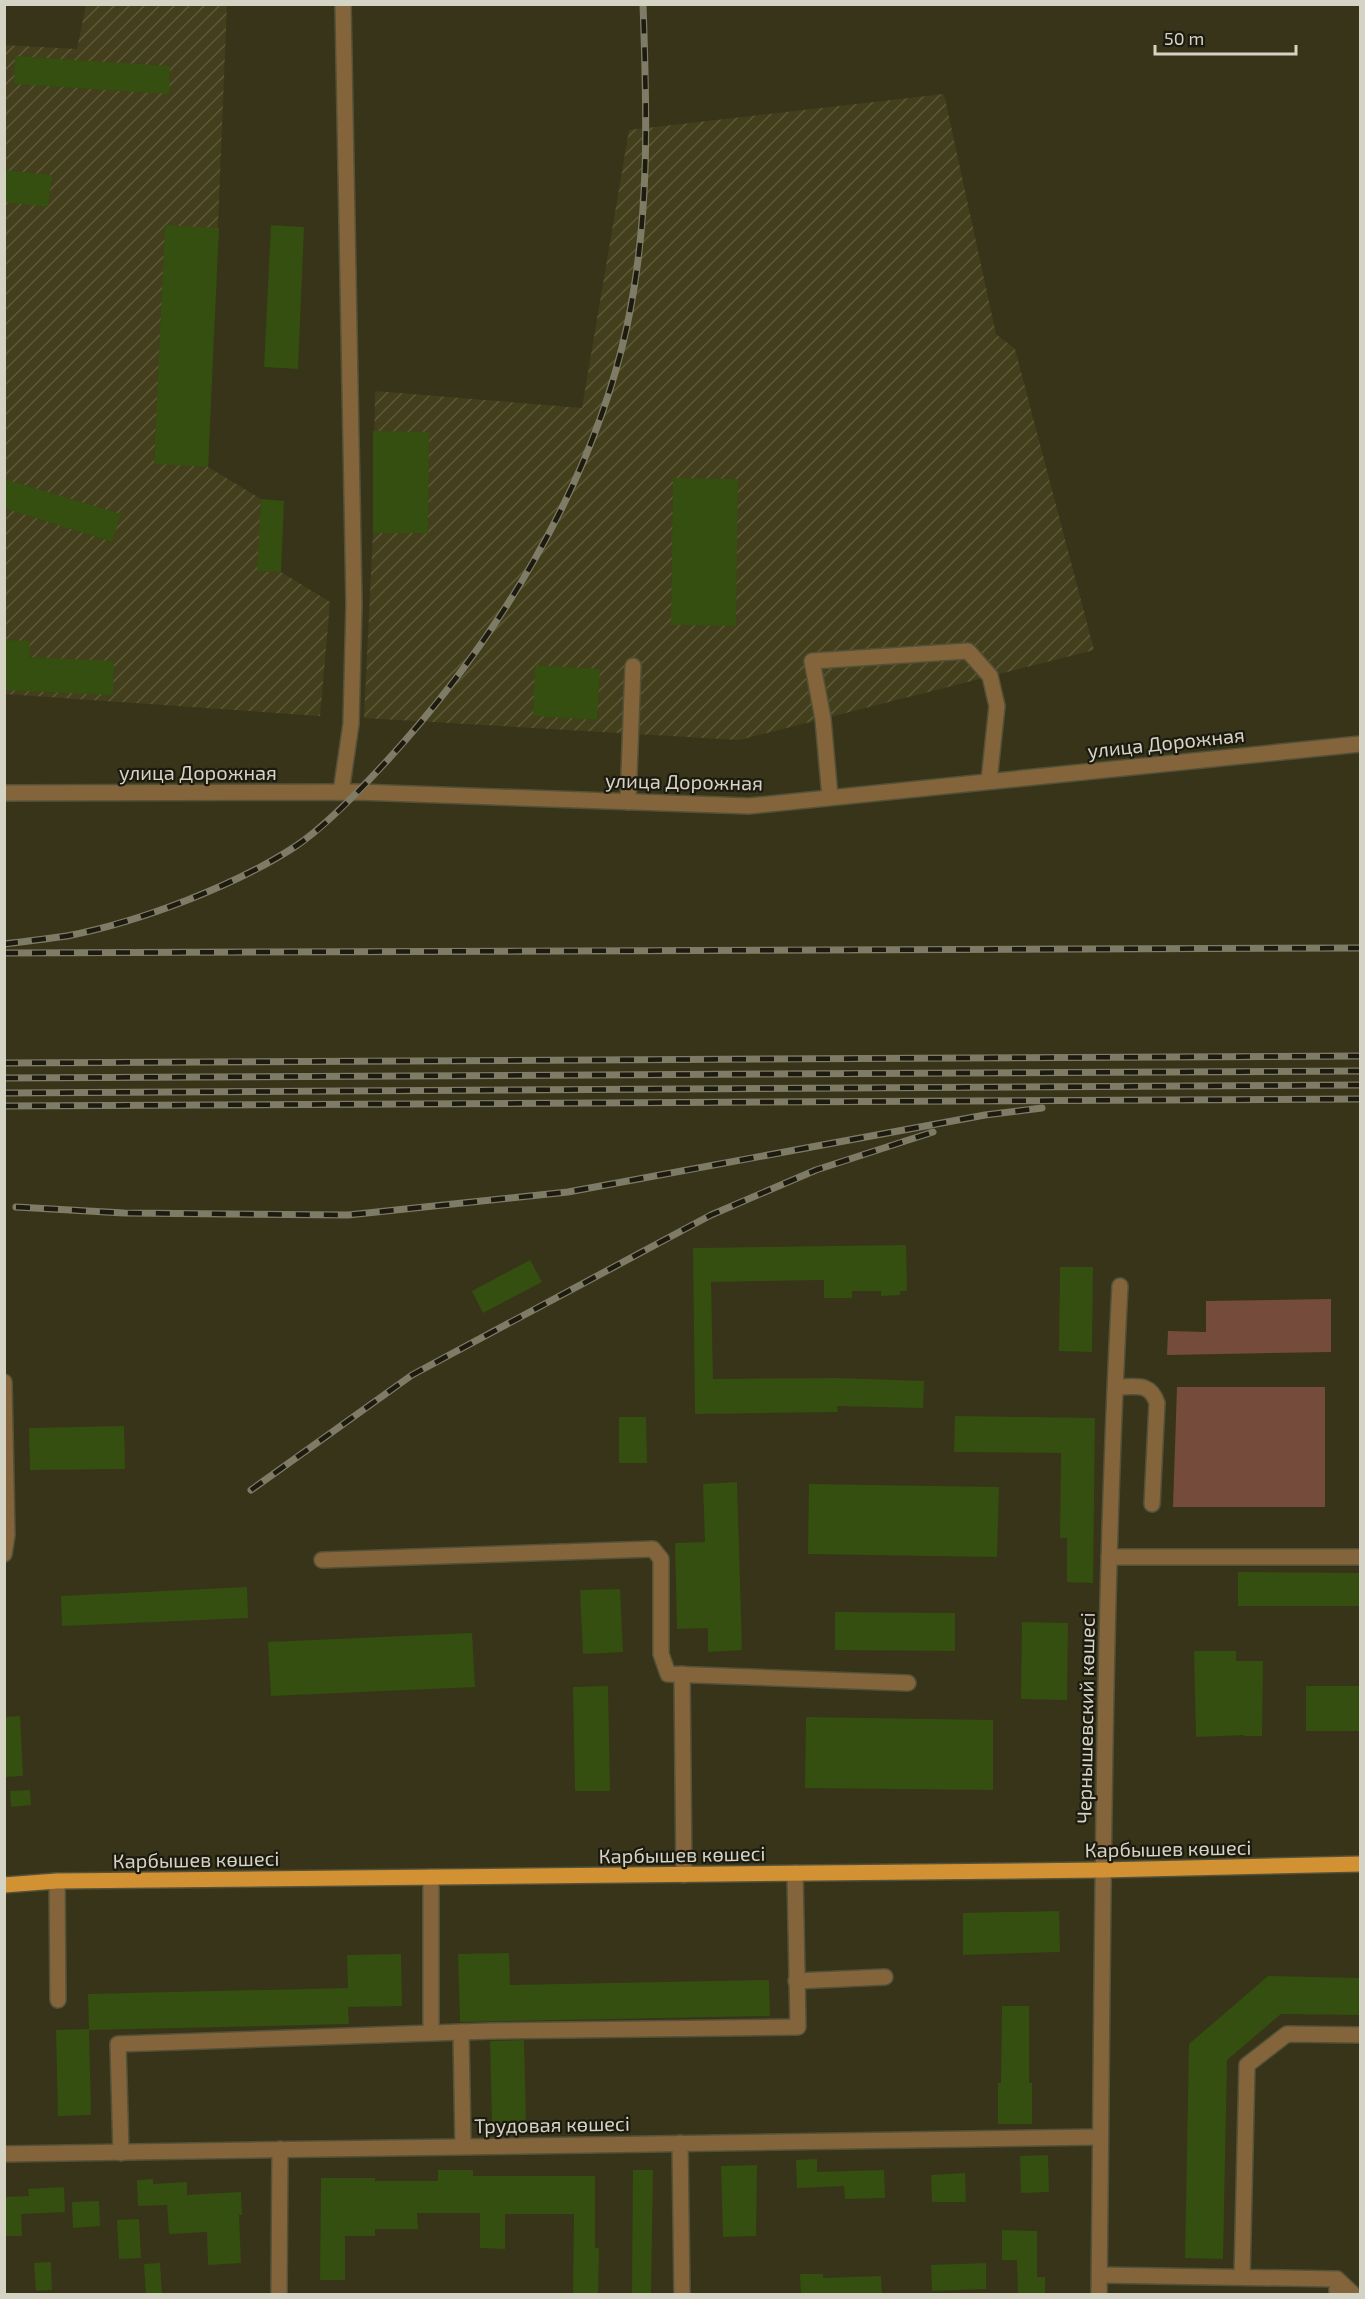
<svg xmlns="http://www.w3.org/2000/svg" width="1365" height="2299" font-family="'Exo 2',sans-serif">
	<defs>
		<pattern id="industrial-furrows" width="10" height="10" patternUnits="userSpaceOnUse" patternTransform="scale(1.5)"><rect width="10" height="10" fill="#433e1b"/><path d="M-1 1l2-2M0 10L10 0M9 11l2-2" fill="none" stroke="#5d593a"/></pattern>
	</defs>
	<rect width="100%" height="100%" fill="#373419"/>
	<g fill="url(#industrial-furrows)">
		<polygon points="86,5 227,5 208,467 261,499 258,571 281,572 330,602 320,716 5,694 4,45 77,49"/>
		<polygon points="944,94 996,334 1015,349 1094,650 739,740 364,718 373,533 375,391 582,408 629,130"/>
	</g>
	<g fill="#754c3b">
		<polygon points="1331,1299 1331,1352 1167,1355 1168,1331 1206,1332 1206,1301"/>
		<polygon points="1177,1387 1325,1387 1325,1507 1173,1507"/>
	</g>
	<g fill="#344f0f">
		<polygon points="15,56 170,66 169,94 14,84"/>
		<polygon points="4,170 52,175 48,207 4,202"/>
		<polygon points="165,225 219,228 208,467 154,464"/>
		<polygon points="271,225 304,227 298,369 264,367"/>
		<polygon points="373,431 429,432 428,533 373,533"/>
		<polygon points="673,478 738,479 736,626 671,625"/>
		<polygon points="4,479 121,514 112,542 4,508"/>
		<polygon points="261,499 284,501 281,572 257,571"/>
		<polygon points="4,640 30,641 29,657 114,661 113,695 4,690"/>
		<polygon points="535,665 600,669 597,720 533,716"/>
		<polygon points="906,1245 907,1291 900,1291 900,1295 881,1296 881,1291 852,1291 852,1298 824,1298 824,1280 711,1282 713,1379 837,1378 924,1381 923,1408 837,1406 838,1412 695,1414 693,1248"/>
		<polygon points="530,1260 542,1282 483,1313 472,1291"/>
		<polygon points="1060,1267 1093,1267 1092,1352 1059,1351"/>
		<polygon points="955,1416 1095,1418 1093,1583 1067,1582 1067,1538 1060,1538 1061,1453 954,1452"/>
		<polygon points="619,1417 646,1417 647,1463 619,1463"/>
		<polygon points="124,1426 125,1469 30,1470 29,1428"/>
		<polygon points="737,1482 742,1650 708,1652 708,1628 677,1629 675,1543 705,1542 703,1484"/>
		<polygon points="809,1484 999,1487 997,1557 808,1554"/>
		<polygon points="1238,1572 1360,1573 1360,1606 1238,1606"/>
		<polygon points="247,1587 248,1618 62,1626 61,1596"/>
		<polygon points="620,1589 623,1652 583,1654 580,1590"/>
		<polygon points="835,1612 955,1613 955,1651 835,1650"/>
		<polygon points="1022,1622 1068,1623 1067,1700 1021,1699"/>
		<polygon points="472,1633 475,1687 271,1696 268,1642"/>
		<polygon points="1194,1651 1236,1651 1236,1661 1263,1661 1262,1736 1244,1736 1244,1735 1196,1737"/>
		<polygon points="608,1686 610,1791 575,1791 573,1687"/>
		<rect x="1306" y="1686" width="54" height="45"/>
		<polygon points="20,1716 23,1776 4,1777 4,1717"/>
		<polygon points="806,1717 993,1720 993,1790 805,1788"/>
		<polygon points="30,1790 31,1805 11,1807 10,1791"/>
		<polygon points="1059,1911 1060,1952 963,1955 963,1913"/>
		<polygon points="509,1953 510,1985 769,1980 770,2016 460,2022 458,1954"/>
		<polygon points="401,1954 402,2006 348,2007 349,2024 89,2030 91,2115 58,2116 56,2030 89,2029 88,1994 348,1988 347,1955"/>
		<polygon points="1268,1976 1360,1978 1360,2015 1281,2014 1227,2060 1223,2259 1185,2258 1189,2044"/>
		<polygon points="1002,2006 1029,2006 1029,2083 1032,2083 1032,2124 998,2124 998,2083 1001,2083"/>
		<polygon points="524,2040 526,2121 492,2122 490,2041"/>
		<polygon points="1048,2155 1049,2192 1021,2193 1020,2156"/>
		<polygon points="817,2159 817,2172 884,2170 885,2198 845,2199 844,2186 797,2188 796,2160"/>
		<polygon points="757,2165 756,2236 723,2237 721,2166"/>
		<polygon points="438,2170 473,2170 473,2176 595,2176 595,2248 599,2248 598,2295 573,2295 574,2214 505,2214 505,2249 480,2248 480,2213 417,2213 418,2229 375,2229 375,2236 345,2236 345,2280 320,2280 321,2178 375,2178 375,2181 438,2181"/>
		<polygon points="633,2170 653,2170 651,2295 632,2295"/>
		<polygon points="965,2173 966,2202 932,2202 931,2175"/>
		<polygon points="153,2179 153,2184 187,2182 187,2195 241,2192 242,2215 239,2215 241,2263 208,2265 207,2232 169,2234 167,2205 138,2206 137,2180"/>
		<polygon points="64,2187 65,2212 21,2214 22,2236 4,2236 4,2197 29,2196 28,2189"/>
		<polygon points="99,2201 100,2226 73,2228 72,2202"/>
		<polygon points="139,2219 141,2258 119,2259 117,2220"/>
		<polygon points="1002,2230 1037,2231 1037,2277 1045,2277 1045,2295 1018,2295 1017,2260 1002,2260"/>
		<polygon points="51,2262 52,2290 36,2291 34,2263"/>
		<polygon points="160,2263 162,2295 146,2295 144,2264"/>
		<polygon points="986,2263 986,2289 932,2291 931,2265"/>
		<polygon points="800,2274 823,2274 823,2278 881,2276 882,2295 801,2295"/>
	</g>
	<g fill="none" stroke-linecap="round" stroke-linejoin="round">
		<g stroke="#535138" stroke-width="18">
			<g id="minor">
				<polyline points="341,792 351,724 354,604 343,4"/>
				<polyline points="4,793 358,792 749,806 1360,744"/>
				<polyline points="830,797 823,719 812,661 968,651 990,676 997,706 989,781"/>
				<polyline points="628,802 633,666"/>
				<polyline points="4,1382 7,1535 4,1554"/>
				<path d="M1117,1387C1136,1387 1150,1382 1157,1403L1152,1504"/>
				<polyline points="1109,1557 1360,1557"/>
				<polyline points="322,1560 653,1549 661,1559 661,1654 668,1674 908,1683"/>
				<polyline points="682,1674 684,1875"/>
				<polyline points="431,1877 431,2033"/>
				<polyline points="57,1881 58,2000"/>
				<polyline points="796,1981 885,1977"/>
				<polyline points="461,2032 463,2146"/>
				<polyline points="680,2143 682,2294"/>
				<polyline points="121,2153 118,2044 490,2031 798,2027 795,1873"/>
				<polyline points="4,2154 1100,2137"/>
				<polyline points="1100,2275 1337,2279 1337,2294"/>
				<polyline points="1242,2277 1247,2065 1287,2034 1360,2035"/>
				<polyline points="1337,2279 1353,2294"/>
				<polyline points="279,2294 280,2149"/>
				<path d="M1099,2294C1103,1958 1102,1622 1120,1286"/>
			</g>
		</g>
		<g stroke="#535138" stroke-width="18">
			<polyline id="major" points="4,1885 57,1881 1102,1870 1360,1864"/>
		</g>
		<use href="#minor" stroke="#83643b" stroke-width="15"/>
		<use href="#major" stroke="#d29132" stroke-width="15"/>
		<g stroke="#7e7c66" stroke-width="7">
			<g id="rail">
				<path d="M4,944C25,941 47,939 67,936C139,922 235,886 296,846C326,826 360,790 384,764C495,644 592,487 627,326C650,218 647,114 643,4"/>
				<polyline points="4,953 1360,948"/>
				<polyline points="4,1063 1360,1056"/>
				<polyline points="4,1078 1360,1071"/>
				<polyline points="4,1093 1360,1085"/>
				<polyline points="4,1106 1360,1099"/>
				<polyline points="16,1207 124,1213 348,1215 568,1192 985,1115 1042,1108"/>
				<polyline points="251,1490 412,1375 711,1215 816,1170 933,1132"/>
			</g>
		</g>
		<use href="#rail" stroke="#1d1b10" stroke-width="4.5" stroke-dasharray="14" stroke-linecap="butt"/>
	</g>
	<g text-anchor="middle" dominant-baseline="central" stroke-width="4.5" stroke-linejoin="round" paint-order="stroke">
		<g font-size="20" fill="#d5d4c4" stroke="#1d1b10">
			<text transform="translate(1166 742) rotate(-6)">улица Дорожная</text>
			<text x="198" y="772">улица Дорожная</text>
			<text transform="translate(684 781) rotate(1)">улица Дорожная</text>
			<text transform="translate(1085 1718) rotate(-89)">Чернышевский көшесі</text>
			<text transform="translate(1168 1848) rotate(-1)">Карбышев көшесі</text>
			<text transform="translate(682 1854) rotate(-1)">Карбышев көшесі</text>
			<text transform="translate(196 1859) rotate(-1)">Карбышев көшесі</text>
			<text transform="translate(552 2124) rotate(-1)">Трудовая көшесі</text>
		</g>
	</g>
	<rect width="1365" height="2299" fill="none" stroke="#d5d4c4" stroke-width="12"/>
	<path d="M1155 45v9h141v-9" fill="none" stroke="#d5d4c4" stroke-width="3"/>
	<text x="1164" y="45" font-size="18" fill="#d5d4c4" stroke="#1d1b10" stroke-width="4.5" paint-order="stroke">50 m</text>
</svg>
